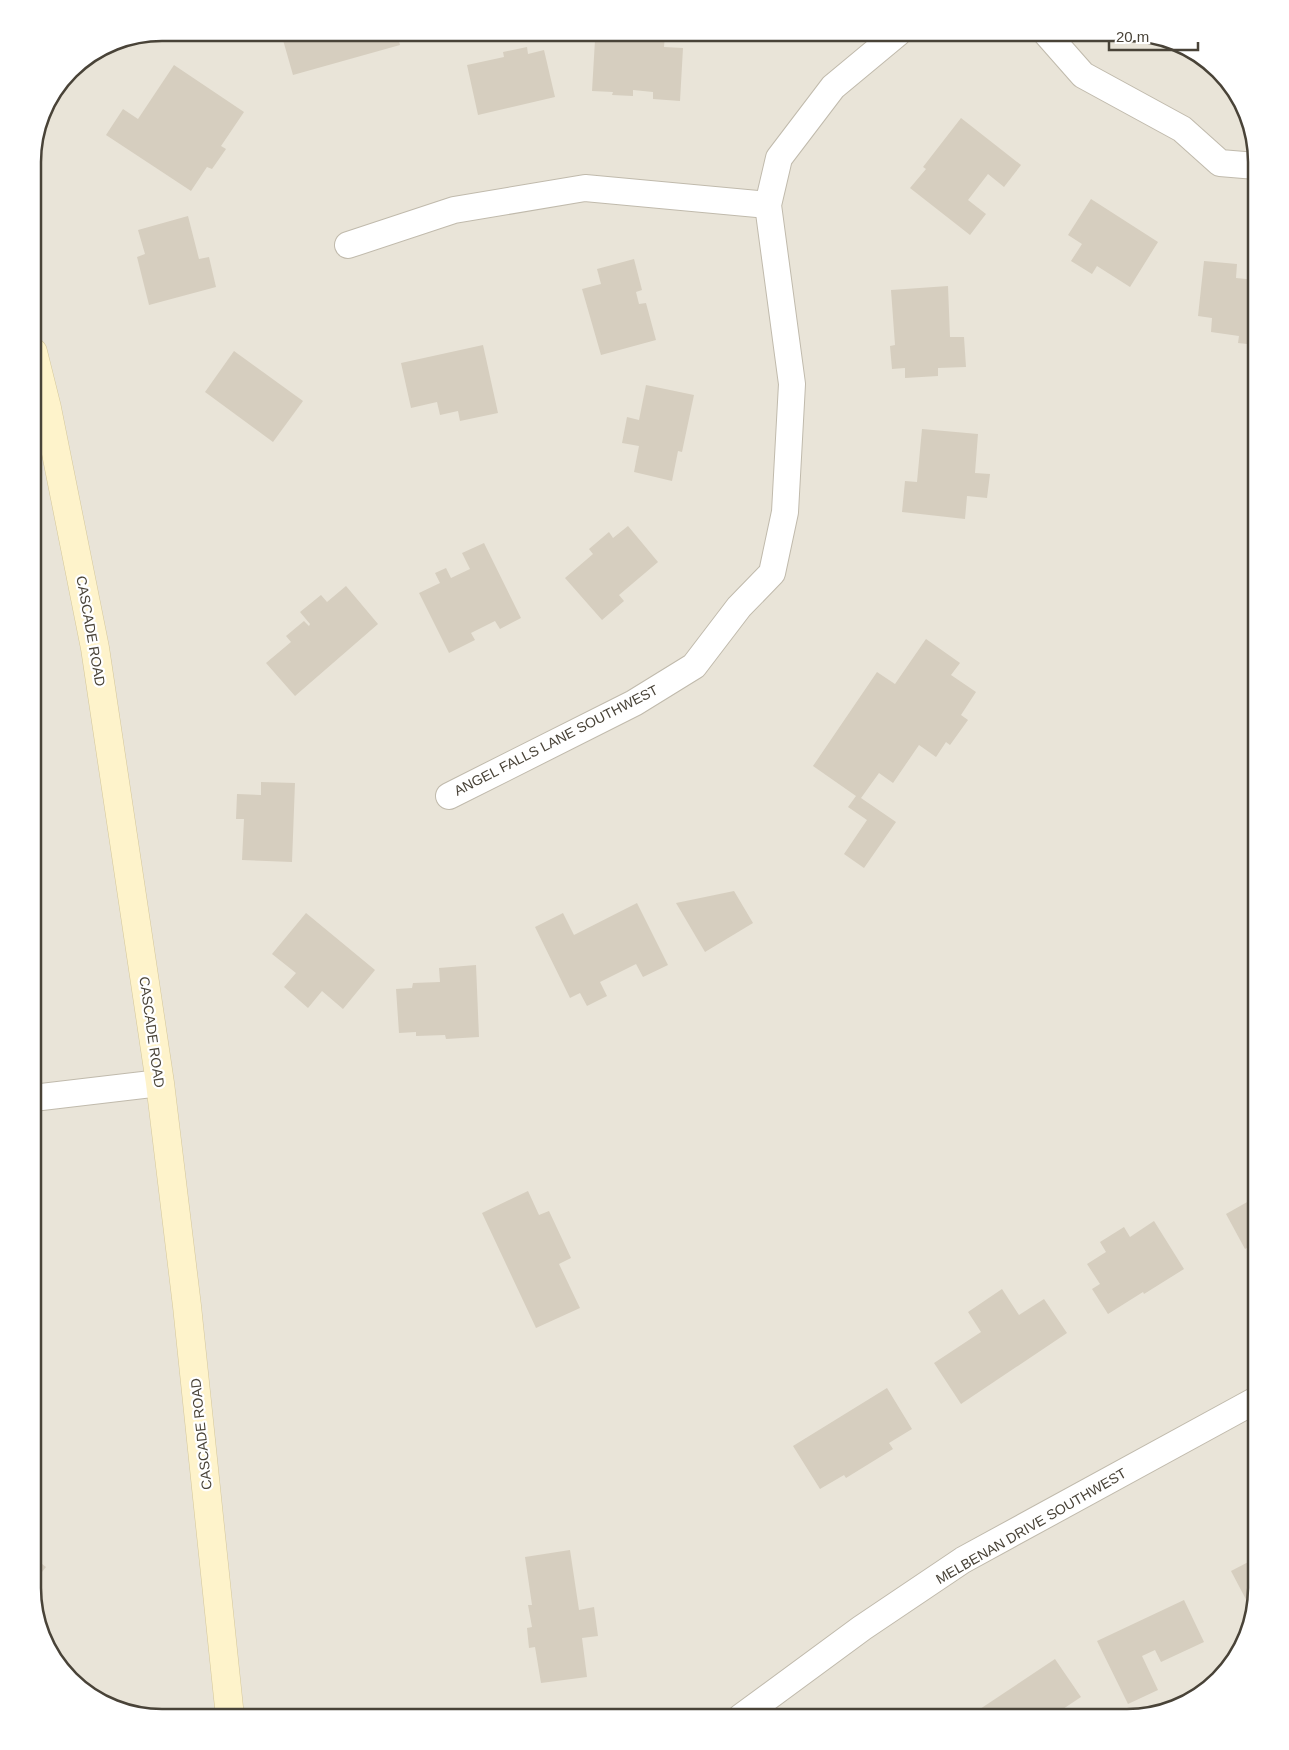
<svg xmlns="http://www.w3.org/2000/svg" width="1289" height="1750" font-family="Arial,sans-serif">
	<rect width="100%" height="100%" fill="#f5f2ea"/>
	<polygon fill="#e9e4d8" points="162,33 1135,33 1192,50 1239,97 1256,162 1256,1588 1239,1653 1192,1700 1127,1717 154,1717 97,1700 50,1653 33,1588 33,153 46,104 76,65 113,42"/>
	<g fill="#d6cebf">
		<polygon points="281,33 397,33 400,45 293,75"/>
		<polygon points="614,33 665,34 664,47 683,48 680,101 653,99 653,92 633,90 633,96 612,95 613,92 592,91 595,40 613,41"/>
		<polygon points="527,47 528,54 544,50 555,97 478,115 467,65 504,57 503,52"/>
		<polygon points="174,65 244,112 221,146 226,149 212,169 207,167 191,191 106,135 123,109 138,119"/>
		<polygon points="961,118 1021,165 1004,187 988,174 968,200 986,214 970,235 910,188 926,169 923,167"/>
		<polygon points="1091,199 1158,242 1130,287 1097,266 1092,274 1071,261 1082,244 1068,235"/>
		<polygon points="188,216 199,259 209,257 216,287 149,305 137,257 145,254 138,230"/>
		<polygon points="634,259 642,290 636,292 639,304 646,303 656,340 601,355 582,289 601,284 597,269"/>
		<polygon points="1204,261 1237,264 1236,278 1256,280 1256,345 1238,343 1239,336 1211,332 1212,318 1198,316"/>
		<polygon points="948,286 950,337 964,337 966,367 938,368 938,376 905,378 905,368 892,369 890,346 895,345 891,290"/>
		<polygon points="483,345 498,413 460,421 458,411 440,415 437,402 411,408 401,363"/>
		<polygon points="234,351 303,401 273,442 205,392"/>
		<polygon points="646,385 694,395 682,452 678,451 672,481 634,472 639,446 622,443 627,417 639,420"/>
		<polygon points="922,429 978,434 975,473 990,474 987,498 967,496 965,519 902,512 905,481 917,482"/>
		<polygon points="628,526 658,562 619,595 624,601 602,620 565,578 593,554 589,549 609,532 613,538"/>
		<polygon points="484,543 521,618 500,629 495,621 471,633 475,640 449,653 419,593 440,583 435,573 446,568 451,578 470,569 462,553"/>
		<polygon points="346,586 378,624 295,696 266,663 291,642 286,636 304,621 309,626 310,624 300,612 321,595 327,602"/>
		<polygon points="926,639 960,663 951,675 976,692 961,715 968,720 950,745 946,742 936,757 919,745 893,783 879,773 861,798 896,822 864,868 844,854 867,820 848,807 856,796 813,766 877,672 895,684"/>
		<polygon points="261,782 295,783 292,862 242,860 244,819 236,819 237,794 261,795"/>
		<polygon points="734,891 753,923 705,952 676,903"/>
		<polygon points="637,903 668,965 643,977 636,964 600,982 607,996 587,1006 580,993 570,998 535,927 563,913 574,935"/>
		<polygon points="306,913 375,970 343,1009 322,991 308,1008 284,987 296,973 272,954"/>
		<polygon points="476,965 479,1037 446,1039 445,1035 416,1036 416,1032 399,1033 396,989 412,988 413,983 440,982 439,968"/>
		<polygon points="528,1191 539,1215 549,1211 571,1258 559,1264 580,1308 536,1328 482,1213"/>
		<polygon points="1256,1197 1256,1242 1245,1249 1226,1214"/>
		<polygon points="1154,1221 1184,1269 1144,1294 1143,1292 1108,1314 1092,1289 1100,1284 1087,1264 1106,1252 1100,1242 1124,1227 1130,1237"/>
		<polygon points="1002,1289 1019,1315 1044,1299 1067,1333 961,1404 934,1363 981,1332 968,1312"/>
		<polygon points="887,1388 912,1429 889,1443 893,1449 846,1478 844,1475 820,1489 793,1446"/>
		<polygon points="570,1550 579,1610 594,1607 598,1636 582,1638 587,1677 541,1683 535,1647 529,1648 527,1628 532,1627 528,1605 532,1605 525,1557"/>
		<polygon points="33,1557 46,1567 33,1583"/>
		<polygon points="1256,1558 1256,1588 1251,1609 1231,1571"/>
		<polygon points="1184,1600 1204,1642 1161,1662 1155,1650 1142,1656 1158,1690 1128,1704 1097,1641"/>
		<polygon points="1055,1659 1081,1697 1051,1717 981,1717 977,1711"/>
	</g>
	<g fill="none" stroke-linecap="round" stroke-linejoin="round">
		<g stroke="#c0baac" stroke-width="28">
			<g id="street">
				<polyline points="1046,33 1083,75 1182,129 1220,163 1256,166"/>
				<polyline points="348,245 454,210 585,188 768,205"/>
				<polyline points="449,796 634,703 694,666 739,607 772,573 785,512 792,384 768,205 779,158 833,87 898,33"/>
				<polyline points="33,1098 160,1083"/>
				<polyline points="741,1717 862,1628 963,1560 1256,1400"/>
			</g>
		</g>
		<g stroke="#d4c79a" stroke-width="29">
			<polyline id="secondary" points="33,352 47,408 95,648 160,1083 187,1306 230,1717"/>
		</g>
		<use href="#street" stroke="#fff" stroke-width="26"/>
		<use href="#secondary" stroke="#fef3cb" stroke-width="28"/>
	</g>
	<g text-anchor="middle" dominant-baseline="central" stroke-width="4.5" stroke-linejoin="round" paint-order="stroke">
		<g font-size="14" fill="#494338" stroke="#fff">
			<text transform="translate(91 631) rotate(80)">CASCADE ROAD</text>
			<text transform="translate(556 740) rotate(-27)">ANGEL FALLS LANE SOUTHWEST</text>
			<text transform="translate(152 1032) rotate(82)">CASCADE ROAD</text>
			<text transform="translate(201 1434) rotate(-96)">CASCADE ROAD</text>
			<text transform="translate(1031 1526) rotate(-30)">MELBENAN DRIVE SOUTHWEST</text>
		</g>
	</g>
	<path d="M0 0H1289V1750H0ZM162 41H1127A121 121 0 0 1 1248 162V1588A121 121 0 0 1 1127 1709H162A121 121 0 0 1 41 1588V162A121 121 0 0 1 162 41Z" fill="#fff" fill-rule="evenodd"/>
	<path fill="none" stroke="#494338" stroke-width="2.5" d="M162 41H1127A121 121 0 0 1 1248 162V1588A121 121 0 0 1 1127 1709H162A121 121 0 0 1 41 1588V162A121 121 0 0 1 162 41Z"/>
	<path d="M1109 42v8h89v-8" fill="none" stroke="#494338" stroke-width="2.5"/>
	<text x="1116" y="42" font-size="15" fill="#494338" stroke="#ffffff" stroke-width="4" paint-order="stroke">20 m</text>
</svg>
